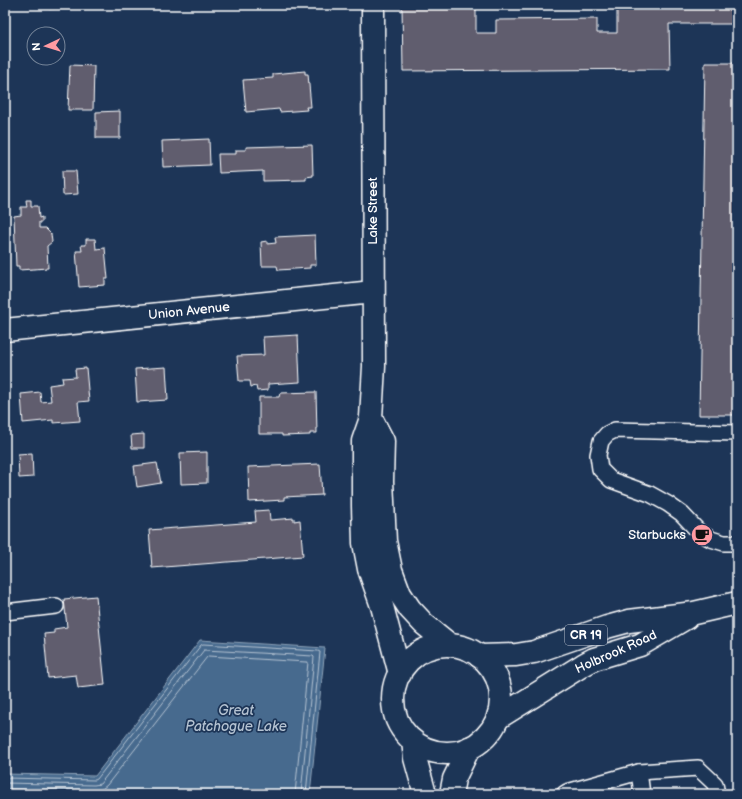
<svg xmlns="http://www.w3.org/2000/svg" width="742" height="799" font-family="'Balsamiq Sans',sans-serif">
	<rect width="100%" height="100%" fill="#1d3557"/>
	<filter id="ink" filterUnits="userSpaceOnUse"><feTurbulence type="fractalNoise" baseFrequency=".025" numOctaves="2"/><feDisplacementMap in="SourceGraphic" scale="8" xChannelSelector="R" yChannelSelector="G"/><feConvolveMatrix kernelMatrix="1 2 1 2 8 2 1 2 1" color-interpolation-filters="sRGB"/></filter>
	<g filter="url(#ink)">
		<polygon fill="#476a8e" stroke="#91a6bb" points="200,640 325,648 310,794 5,794 5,774 95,776"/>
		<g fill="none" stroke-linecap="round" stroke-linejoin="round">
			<g stroke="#b5c3d2" stroke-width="1">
				<polyline points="5,778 95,780 97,779 201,645 203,644 318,651 320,652 306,794"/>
				<polyline points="5,783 94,785 100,784 204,650 205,650 313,656 314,657 301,794"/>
				<polyline points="5,789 94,791 102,789 107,785 207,657 208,656 306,662 308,662 295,794"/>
			</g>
		</g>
		<g fill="#615d6e" stroke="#fff">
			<polygon points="49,5 75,5 75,7 49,9"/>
			<polygon points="402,5 476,5 476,33 496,33 496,20 597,19 597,33 617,33 617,9 609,9 609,5 737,5 737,24 669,24 670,69 403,71"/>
			<polygon points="705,63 737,63 737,415 699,415"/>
			<polygon points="70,65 94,66 93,110 68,110"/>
			<polygon points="305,71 305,74 308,74 311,107 306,107 307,110 280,112 279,109 246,112 243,80 273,78 273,74"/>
			<polygon points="120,111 120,138 96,138 96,112"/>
			<polygon points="209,139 210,165 163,167 162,141"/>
			<polygon points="312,145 313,176 306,177 306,180 263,181 263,171 219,173 218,154 236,154 236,150 246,150 246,147"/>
			<polygon points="62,171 76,171 78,194 63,195"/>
			<polygon points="26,200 31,200 31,206 38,206 39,218 42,217 42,222 39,222 39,228 45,228 51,234 52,242 47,246 48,268 19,270 19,266 16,266 14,216 21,215 21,207 27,207"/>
			<polygon points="315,235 316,265 310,265 310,268 278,270 277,266 262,266 261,242 267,241 267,244 276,243 275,237"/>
			<polygon points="86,239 95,239 96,249 105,248 108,279 105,279 105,285 79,287 76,251 82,251 81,245 86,245"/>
			<polygon points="298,335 300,382 268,384 268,390 257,391 256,386 251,387 250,381 239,381 237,356 264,355 263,337"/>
			<polygon points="166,367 168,400 137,402 135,369"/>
			<polygon points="86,368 89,401 78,402 80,421 53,423 53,420 23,423 21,394 40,392 41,402 51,401 49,385 63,383 62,378 76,377 75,369"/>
			<polygon points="316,392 317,433 310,433 310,435 282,436 282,434 259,434 259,397 279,397 280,393"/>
			<polygon points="144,434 144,448 132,448 131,435"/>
			<polygon points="207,452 207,483 181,484 180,453"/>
			<polygon points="32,453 33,477 19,478 18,454"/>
			<polygon points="157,463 161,483 137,487 134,466"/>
			<polygon points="320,464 322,495 284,497 284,500 249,502 248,467"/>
			<polygon points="269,510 270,520 294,518 294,521 300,520 303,556 152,568 149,530 256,522 255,511"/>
			<polygon points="96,596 105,685 78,688 76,675 48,678 44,634 54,633 54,629 67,627 64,599"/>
		</g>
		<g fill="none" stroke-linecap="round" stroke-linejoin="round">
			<g stroke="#fff" stroke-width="18">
				<g id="lane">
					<polyline points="737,433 615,430 607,434 601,441 598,455 600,469 611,480 650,494 668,504 682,514 700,533 711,539 724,543 737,543"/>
					<polyline points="5,612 56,606"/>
					<polyline points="639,772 642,794"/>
					<polyline points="564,794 567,792 639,772 698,768 715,784 717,794"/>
				</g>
			</g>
			<g stroke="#fff" stroke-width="25">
				<g id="street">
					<polyline points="373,5 374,366 371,418 363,441 363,506 364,543 369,569 382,606 400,674"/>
					<polyline points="5,330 373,292"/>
					<polyline points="371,418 383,441 382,481 385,541 391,570 400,594 410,609 424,624 450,645"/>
				</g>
			</g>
			<g stroke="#fff" stroke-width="25">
				<g id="primary">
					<circle cx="447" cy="699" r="54"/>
					<polyline points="479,656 516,655 534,652 607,627 629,621 694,613 737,603"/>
					<polyline points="498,718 583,665 594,659 640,645 686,618"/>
					<polyline points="413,741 415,758 425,794"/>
					<polyline points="451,794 454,779 469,748"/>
				</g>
			</g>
			<use href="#lane" stroke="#1d3557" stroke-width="15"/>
			<use href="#street" stroke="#1d3557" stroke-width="22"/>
			<use href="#primary" stroke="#1d3557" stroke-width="22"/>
		</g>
	</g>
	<defs>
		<g id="cafe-disc" transform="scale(1.15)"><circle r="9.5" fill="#ff9aa2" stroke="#1d3557"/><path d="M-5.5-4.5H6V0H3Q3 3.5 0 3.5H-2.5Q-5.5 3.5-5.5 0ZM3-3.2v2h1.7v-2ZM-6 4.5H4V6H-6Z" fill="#111"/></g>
	</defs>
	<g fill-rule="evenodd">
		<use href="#cafe-disc" x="702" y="535"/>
	</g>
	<g text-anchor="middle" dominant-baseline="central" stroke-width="3.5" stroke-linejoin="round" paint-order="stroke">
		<rect fill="#1d3557" stroke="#bbc2cd" stroke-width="1" x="565" y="625" width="42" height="20" rx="3"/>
		<g font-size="12" font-weight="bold" fill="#fff">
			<text x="586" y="635">CR 19</text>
		</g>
		<g font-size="13" fill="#fff" stroke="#1d3557">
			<text transform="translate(373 211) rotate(-90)">Lake Street</text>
			<text transform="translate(189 311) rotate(-6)">Union Avenue</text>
			<text transform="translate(616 652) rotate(-24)">Holbrook Road</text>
		</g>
		<g font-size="13" fill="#fff" stroke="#1d3557" text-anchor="end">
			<text x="686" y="535">Starbucks</text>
		</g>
		<g font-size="14" font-style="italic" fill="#b5c3d2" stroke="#1d3557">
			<text x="236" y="710">Great<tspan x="236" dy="16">Patchogue Lake</tspan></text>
		</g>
	</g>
	<rect width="742" height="799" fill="none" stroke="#1d3557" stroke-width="20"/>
	<rect x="10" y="10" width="722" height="779" fill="none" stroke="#fff" stroke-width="1.5" filter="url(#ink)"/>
	<g transform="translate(46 46) rotate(266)"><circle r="19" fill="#1d3557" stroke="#77869a"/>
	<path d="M0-3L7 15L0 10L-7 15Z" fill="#ff9aa2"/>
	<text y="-6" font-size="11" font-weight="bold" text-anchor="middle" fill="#ffffff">N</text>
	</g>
</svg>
